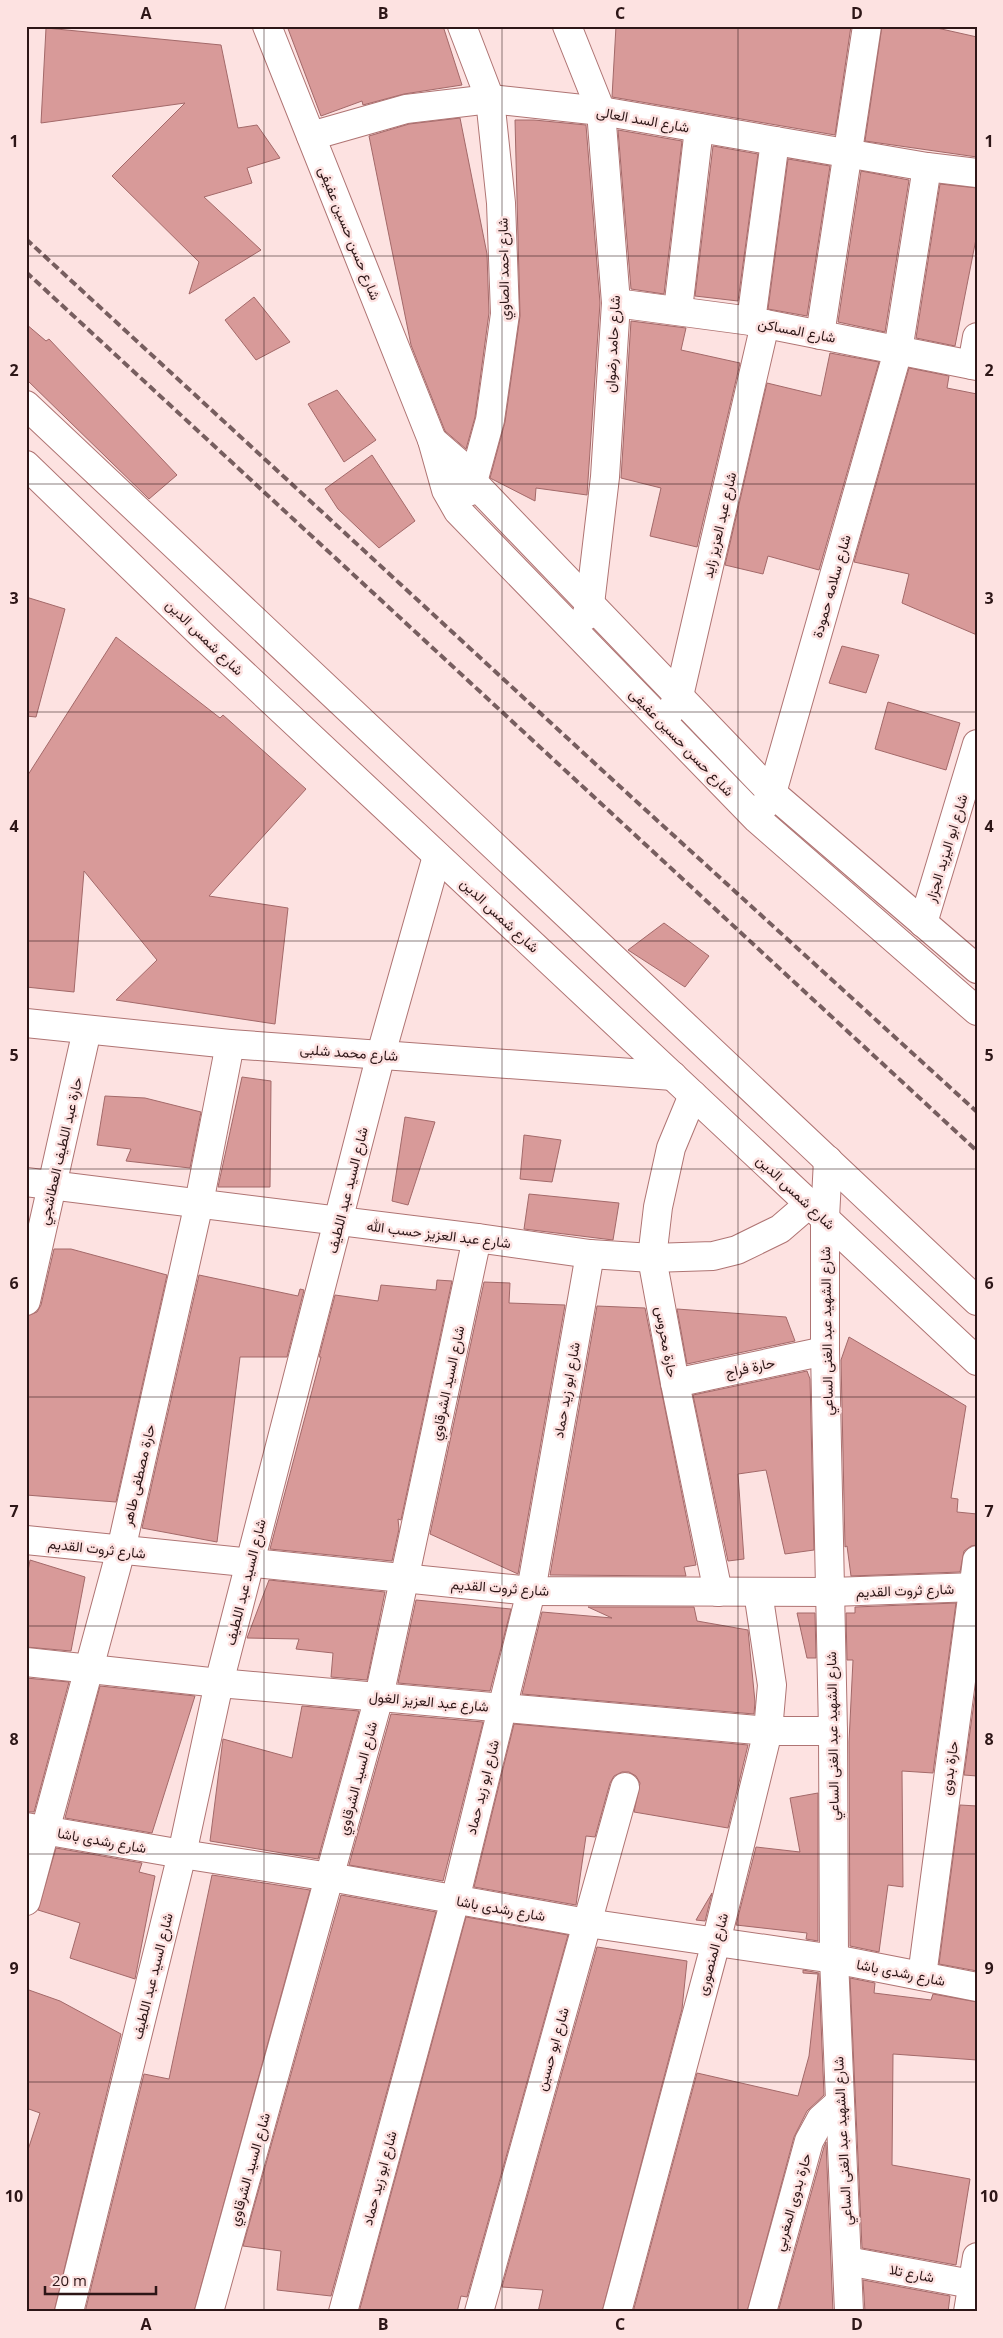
<svg xmlns="http://www.w3.org/2000/svg" width="1003" height="2338" font-family="'Open Sans',Vazirmatn,sans-serif">
	<rect width="100%" height="100%" fill="#fde2e1"/>
	<g fill="#d89a99" stroke="#a36969">
		<polygon points="287,26 443,26 462,85 404,94 363,105 362,101 321,116"/>
		<polygon points="616,26 851,26 835,135 612,97"/>
		<polygon points="882,26 928,26 977,37 977,157 865,141"/>
		<polygon points="46,28 221,45 238,128 257,125 280,158 247,168 252,183 204,197 261,250 189,294 199,262 112,176 185,103 41,123"/>
		<polygon points="460,118 487,254 489,313 475,417 466,449 445,431 411,345 369,136 409,124"/>
		<polygon points="515,120 534,120 586,125 600,303 587,495 536,488 535,501 490,478 505,422 520,316"/>
		<polygon points="618,130 682,141 664,294 631,289"/>
		<polygon points="713,146 758,154 738,301 695,296"/>
		<polygon points="788,159 830,166 807,316 768,309"/>
		<polygon points="861,171 909,180 885,332 838,322"/>
		<polygon points="940,184 977,188 977,234 955,346 916,338"/>
		<polygon points="254,297 290,342 256,360 225,320"/>
		<polygon points="631,321 686,328 681,350 740,363 697,547 650,536 661,488 621,478"/>
		<polygon points="26,324 46,341 49,339 177,475 149,499 26,379"/>
		<polygon points="830,353 879,362 819,570 768,556 763,574 725,565 767,383 821,396"/>
		<polygon points="909,368 949,376 947,388 977,394 977,635 902,603 909,574 854,562"/>
		<polygon points="337,390 376,440 344,462 308,404"/>
		<polygon points="372,455 415,521 379,548 338,509 325,489"/>
		<polygon points="26,597 65,609 36,717 26,716"/>
		<polygon points="116,637 220,718 223,715 306,789 209,896 288,908 275,1024 116,1000 157,960 84,871 74,992 26,987 26,778"/>
		<polygon points="842,646 879,655 866,693 829,683"/>
		<polygon points="888,702 960,723 946,770 875,749"/>
		<polygon points="664,923 709,956 685,987 628,950"/>
		<polygon points="242,1077 271,1081 270,1187 218,1187"/>
		<polygon points="105,1096 145,1098 201,1112 190,1168 126,1161 131,1149 97,1145"/>
		<polygon points="405,1117 435,1122 408,1205 392,1201"/>
		<polygon points="524,1135 561,1140 552,1182 520,1179"/>
		<polygon points="529,1194 619,1203 613,1240 524,1229"/>
		<polygon points="54,1249 71,1249 167,1275 116,1502 26,1495 26,1316 37,1312 41,1305"/>
		<polygon points="199,1275 298,1296 300,1289 304,1290 287,1357 240,1357 217,1542 142,1528"/>
		<polygon points="437,1280 452,1281 401,1520 398,1519 399,1529 392,1561 270,1549 321,1357 319,1357 335,1295 378,1301 381,1285 436,1290"/>
		<polygon points="484,1282 510,1283 509,1303 565,1305 518,1574 430,1534"/>
		<polygon points="597,1306 645,1308 696,1565 684,1567 686,1576 550,1575"/>
		<polygon points="677,1309 786,1317 795,1341 687,1364"/>
		<polygon points="849,1337 966,1406 951,1498 958,1499 957,1512 977,1514 977,1545 971,1546 964,1551 960,1572 851,1576 847,1546 845,1547 841,1360"/>
		<polygon points="807,1371 810,1379 814,1550 785,1554 766,1470 738,1474 744,1559 728,1561 693,1395"/>
		<polygon points="30,1560 85,1577 71,1651 26,1647 26,1582"/>
		<polygon points="269,1580 385,1592 367,1680 331,1677 333,1653 296,1649 299,1639 247,1638"/>
		<polygon points="416,1600 511,1609 490,1691 398,1683"/>
		<polygon points="956,1603 933,1773 902,1771 903,1887 888,1885 879,1952 850,1946 849,1742 853,1660 847,1660 846,1613 855,1613 855,1607"/>
		<polygon points="588,1607 694,1607 697,1621 748,1630 755,1702 754,1714 522,1694 542,1612 612,1618"/>
		<polygon points="797,1613 815,1613 816,1658 807,1658"/>
		<polygon points="26,1678 69,1682 34,1812 26,1812"/>
		<polygon points="977,1681 977,1776 964,1775"/>
		<polygon points="100,1686 195,1696 152,1833 65,1818"/>
		<polygon points="302,1706 359,1711 318,1859 210,1841 223,1739 292,1758"/>
		<polygon points="391,1714 483,1722 443,1881 349,1865"/>
		<polygon points="514,1724 748,1745 728,1828 634,1812 640,1783 636,1776 629,1772 622,1772 614,1776 610,1783 595,1837 586,1836 576,1905 474,1887"/>
		<polygon points="818,1793 818,1941 806,1939 807,1933 736,1925 756,1847 800,1852 790,1798"/>
		<polygon points="960,1805 977,1806 977,1971 939,1964"/>
		<polygon points="56,1848 142,1863 139,1872 155,1876 135,1979 70,1958 80,1923 38,1910"/>
		<polygon points="212,1875 310,1890 194,2312 85,2312 144,2074 169,2079"/>
		<polygon points="712,1893 705,1921 696,1920"/>
		<polygon points="341,1895 436,1912 331,2296 277,2290 281,2251 243,2246"/>
		<polygon points="466,1917 568,1935 467,2297 461,2296 457,2312 359,2312"/>
		<polygon points="597,1947 687,1961 682,2009 602,2312 538,2312 543,2290 502,2287"/>
		<polygon points="803,1970 819,1973 824,2095 807,2111 794,2137 747,2312 633,2312 697,2073 798,2096 809,2056 818,1974 803,1973"/>
		<polygon points="850,1978 875,1983 874,1993 931,2000 933,1994 977,2002 977,2060 893,2054 892,2165 970,2179 956,2265 862,2248"/>
		<polygon points="26,1989 60,2001 121,2034 54,2312 26,2312 26,2156 40,2113 26,2108"/>
		<polygon points="826,2142 833,2312 778,2312 824,2147"/>
		<polygon points="863,2280 950,2296 948,2312 865,2312"/>
	</g>
	<g fill="none" stroke-linecap="round" stroke-linejoin="round">
		<g stroke="#af7473" stroke-width="30">
			<g id="minor">
				<polyline points="267,26 432,440 446,490 458,511 757,819 977,1011"/>
				<polyline points="462,26 490,99 501,203 505,314 490,420 473,482 468,492"/>
				<polyline points="567,26 601,111 616,303 605,477 590,604 586,616"/>
				<polyline points="311,136 406,109 490,99 601,111 927,167 977,173"/>
				<polyline points="616,303 751,321 977,366"/>
				<polyline points="678,310 699,128"/>
				<polyline points="751,321 775,141"/>
				<polyline points="820,335 867,26"/>
				<polyline points="972,365 977,337"/>
				<polyline points="26,405 977,1301"/>
				<polyline points="432,440 462,466 473,482 772,793 977,969"/>
				<polyline points="26,465 206,639 977,1361"/>
				<polyline points="672,709 679,696 765,324"/>
				<polyline points="765,805 772,793 898,351 927,167"/>
				<polyline points="923,923 977,744"/>
				<polyline points="26,1023 230,1044 673,1076"/>
				<polyline points="693,1095 671,1148 658,1207 652,1258 675,1383 718,1592"/>
				<polyline points="828,1160 825,1218 825,1351 833,1731 834,1959 849,2312"/>
				<polyline points="26,1182 477,1238 590,1254 652,1258 713,1256 737,1250 780,1229 809,1204"/>
				<polyline points="26,1301 87,1030"/>
				<polyline points="675,1383 825,1351"/>
				<polyline points="26,1540 531,1591 831,1592 977,1587"/>
				<polyline points="26,1662 219,1683 768,1731 833,1731"/>
				<polyline points="26,1827 182,1854 330,1877 587,1923 834,1959 977,1987"/>
				<polyline points="26,1901 121,1550 199,1203 230,1044"/>
				<polyline points="922,1976 977,1560"/>
				<polyline points="847,2261 977,2285"/>
				<polyline points="69,2312 182,1854 219,1683 381,1054 437,856"/>
				<polyline points="209,2312 379,1697 477,1238"/>
				<polyline points="343,2312 455,1900 531,1591 590,1254"/>
				<polyline points="479,2312 625,1787"/>
				<polyline points="617,2312 716,1942 768,1731 772,1685 758,1592"/>
				<polyline points="762,2312 809,2141 821,2119 840,2102"/>
				<polyline points="968,2312 977,2257"/>
			</g>
		</g>
		<use href="#minor" stroke="#fff" stroke-width="28"/>
		<g stroke="#775e5f" stroke-width="4" stroke-dasharray="8 4" stroke-linecap="butt">
			<polyline points="26,239 615,782 977,1112"/>
			<polyline points="26,272 977,1151"/>
		</g>
	</g>
	<path fill="none" stroke="#2d1617" stroke-width="1" stroke-opacity="0.55" d="M264,26V2312M502,26V2312M738,26V2312M26,256H977M26,484H977M26,712H977M26,941H977M26,1169H977M26,1397H977M26,1626H977M26,1854H977M26,2082H977"/>
	<g text-anchor="middle" dominant-baseline="central" stroke-width="5" stroke-linejoin="round" paint-order="stroke">
		<g font-size="14" fill="#2d1617" stroke="#fde2e1">
			<text transform="translate(643 119) rotate(10)">شارع السد العالى</text>
			<text transform="translate(350 233) rotate(68)">شارع حسن حسين عفيفى</text>
			<text transform="translate(503 269) rotate(-91)">شارع احمد الصاوي</text>
			<text transform="translate(797 330) rotate(11)">شارع المساكن</text>
			<text transform="translate(612 344) rotate(-87)">شارع حامد رضوان</text>
			<text transform="translate(719 525) rotate(-77)">شارع عبد العزيز زايد</text>
			<text transform="translate(831 586) rotate(-74)">شارع سلامه حمودة</text>
			<text transform="translate(205 637) rotate(44)">شارع شمس الدين</text>
			<text transform="translate(682 742) rotate(46)">شارع حسن حسين عفيفى</text>
			<text transform="translate(946 848) rotate(-73)">شارع ابو اليزيد الجزار</text>
			<text transform="translate(500 915) rotate(43)">شارع شمس الدين</text>
			<text transform="translate(349 1052) rotate(4)">شارع محمد شلبى</text>
			<text transform="translate(60 1151) rotate(-77)">حارة عبد اللطيف العطاشجي</text>
			<text transform="translate(347 1190) rotate(-76)">شارع السيد عبد اللطيف</text>
			<text transform="translate(796 1192) rotate(43)">شارع شمس الدين</text>
			<text transform="translate(439 1234) rotate(7)">شارع عبد العزيز حسب الله</text>
			<text transform="translate(826 1331) rotate(-91)">شارع الشهيد عبد الغنى الساعي</text>
			<text transform="translate(667 1342) rotate(80)">حارة محروس</text>
			<text transform="translate(750 1367) rotate(-12)">حارة فراج</text>
			<text transform="translate(447 1383) rotate(-78)">شارع السيد الشرقاوي</text>
			<text transform="translate(566 1390) rotate(-80)">شارع ابو زيد حماد</text>
			<text transform="translate(138 1475) rotate(-77)">حارة مصطفى طاهر</text>
			<text transform="translate(97 1548) rotate(6)">شارع ثروت القديم</text>
			<text transform="translate(245 1582) rotate(-76)">شارع السيد عبد اللطيف</text>
			<text transform="translate(500 1587) rotate(4)">شارع ثروت القديم</text>
			<text transform="translate(905 1590) rotate(-2)">شارع ثروت القديم</text>
			<text transform="translate(429 1701) rotate(5)">شارع عبد العزيز الغول</text>
			<text transform="translate(832 1736) rotate(-91)">شارع الشهيد عبد الغنى الساعي</text>
			<text transform="translate(949 1768) rotate(-82)">حارة بدوى</text>
			<text transform="translate(357 1778) rotate(-75)">شارع السيد الشرقاوي</text>
			<text transform="translate(482 1787) rotate(-76)">شارع ابو زيد حماد</text>
			<text transform="translate(102 1840) rotate(10)">شارع رشدى باشا</text>
			<text transform="translate(501 1908) rotate(10)">شارع رشدى باشا</text>
			<text transform="translate(712 1954) rotate(-75)">شارع المنصورى</text>
			<text transform="translate(901 1972) rotate(11)">شارع رشدى باشا</text>
			<text transform="translate(152 1976) rotate(-76)">شارع السيد عبد اللطيف</text>
			<text transform="translate(552 2049) rotate(-74)">شارع ابو حسين</text>
			<text transform="translate(842 2141) rotate(-93)">شارع الشهيد عبد الغنى الساعي</text>
			<text transform="translate(249 2169) rotate(-74)">شارع السيد الشرقاوي</text>
			<text transform="translate(379 2178) rotate(-75)">شارع ابو زيد حماد</text>
			<text transform="translate(792 2202) rotate(-74)">حارة بدوى المغربي</text>
			<text transform="translate(912 2273) rotate(11)">شارع تلا</text>
		</g>
	</g>
	<rect width="1003" height="2338" fill="none" stroke="#fde2e1" stroke-width="55"/>
	<path d="M45 2286v8h111v-8" fill="none" stroke="#2d1617" stroke-width="2.5"/>
	<text x="52" y="2286" font-size="15" fill="#2d1617" stroke="#fde2e1" stroke-width="4" paint-order="stroke">20 m</text>
	<rect x="28" y="28" width="948" height="2282" fill="none" stroke="#2d1617" stroke-width="2"/>
	<g font-size="16" text-anchor="middle" font-weight="bold" fill="#2d1617">
		<text x="146" y="19">A</text>
		<text x="383" y="19">B</text>
		<text x="620" y="19">C</text>
		<text x="857" y="19">D</text>
		<text x="14" y="147">1</text>
		<text x="989" y="147">1</text>
		<text x="14" y="376">2</text>
		<text x="989" y="376">2</text>
		<text x="14" y="604">3</text>
		<text x="989" y="604">3</text>
		<text x="14" y="832">4</text>
		<text x="989" y="832">4</text>
		<text x="14" y="1061">5</text>
		<text x="989" y="1061">5</text>
		<text x="14" y="1289">6</text>
		<text x="989" y="1289">6</text>
		<text x="14" y="1517">7</text>
		<text x="989" y="1517">7</text>
		<text x="14" y="1745">8</text>
		<text x="989" y="1745">8</text>
		<text x="14" y="1974">9</text>
		<text x="989" y="1974">9</text>
		<text x="14" y="2202">10</text>
		<text x="989" y="2202">10</text>
		<text x="146" y="2330">A</text>
		<text x="383" y="2330">B</text>
		<text x="620" y="2330">C</text>
		<text x="857" y="2330">D</text>
	</g>
</svg>
